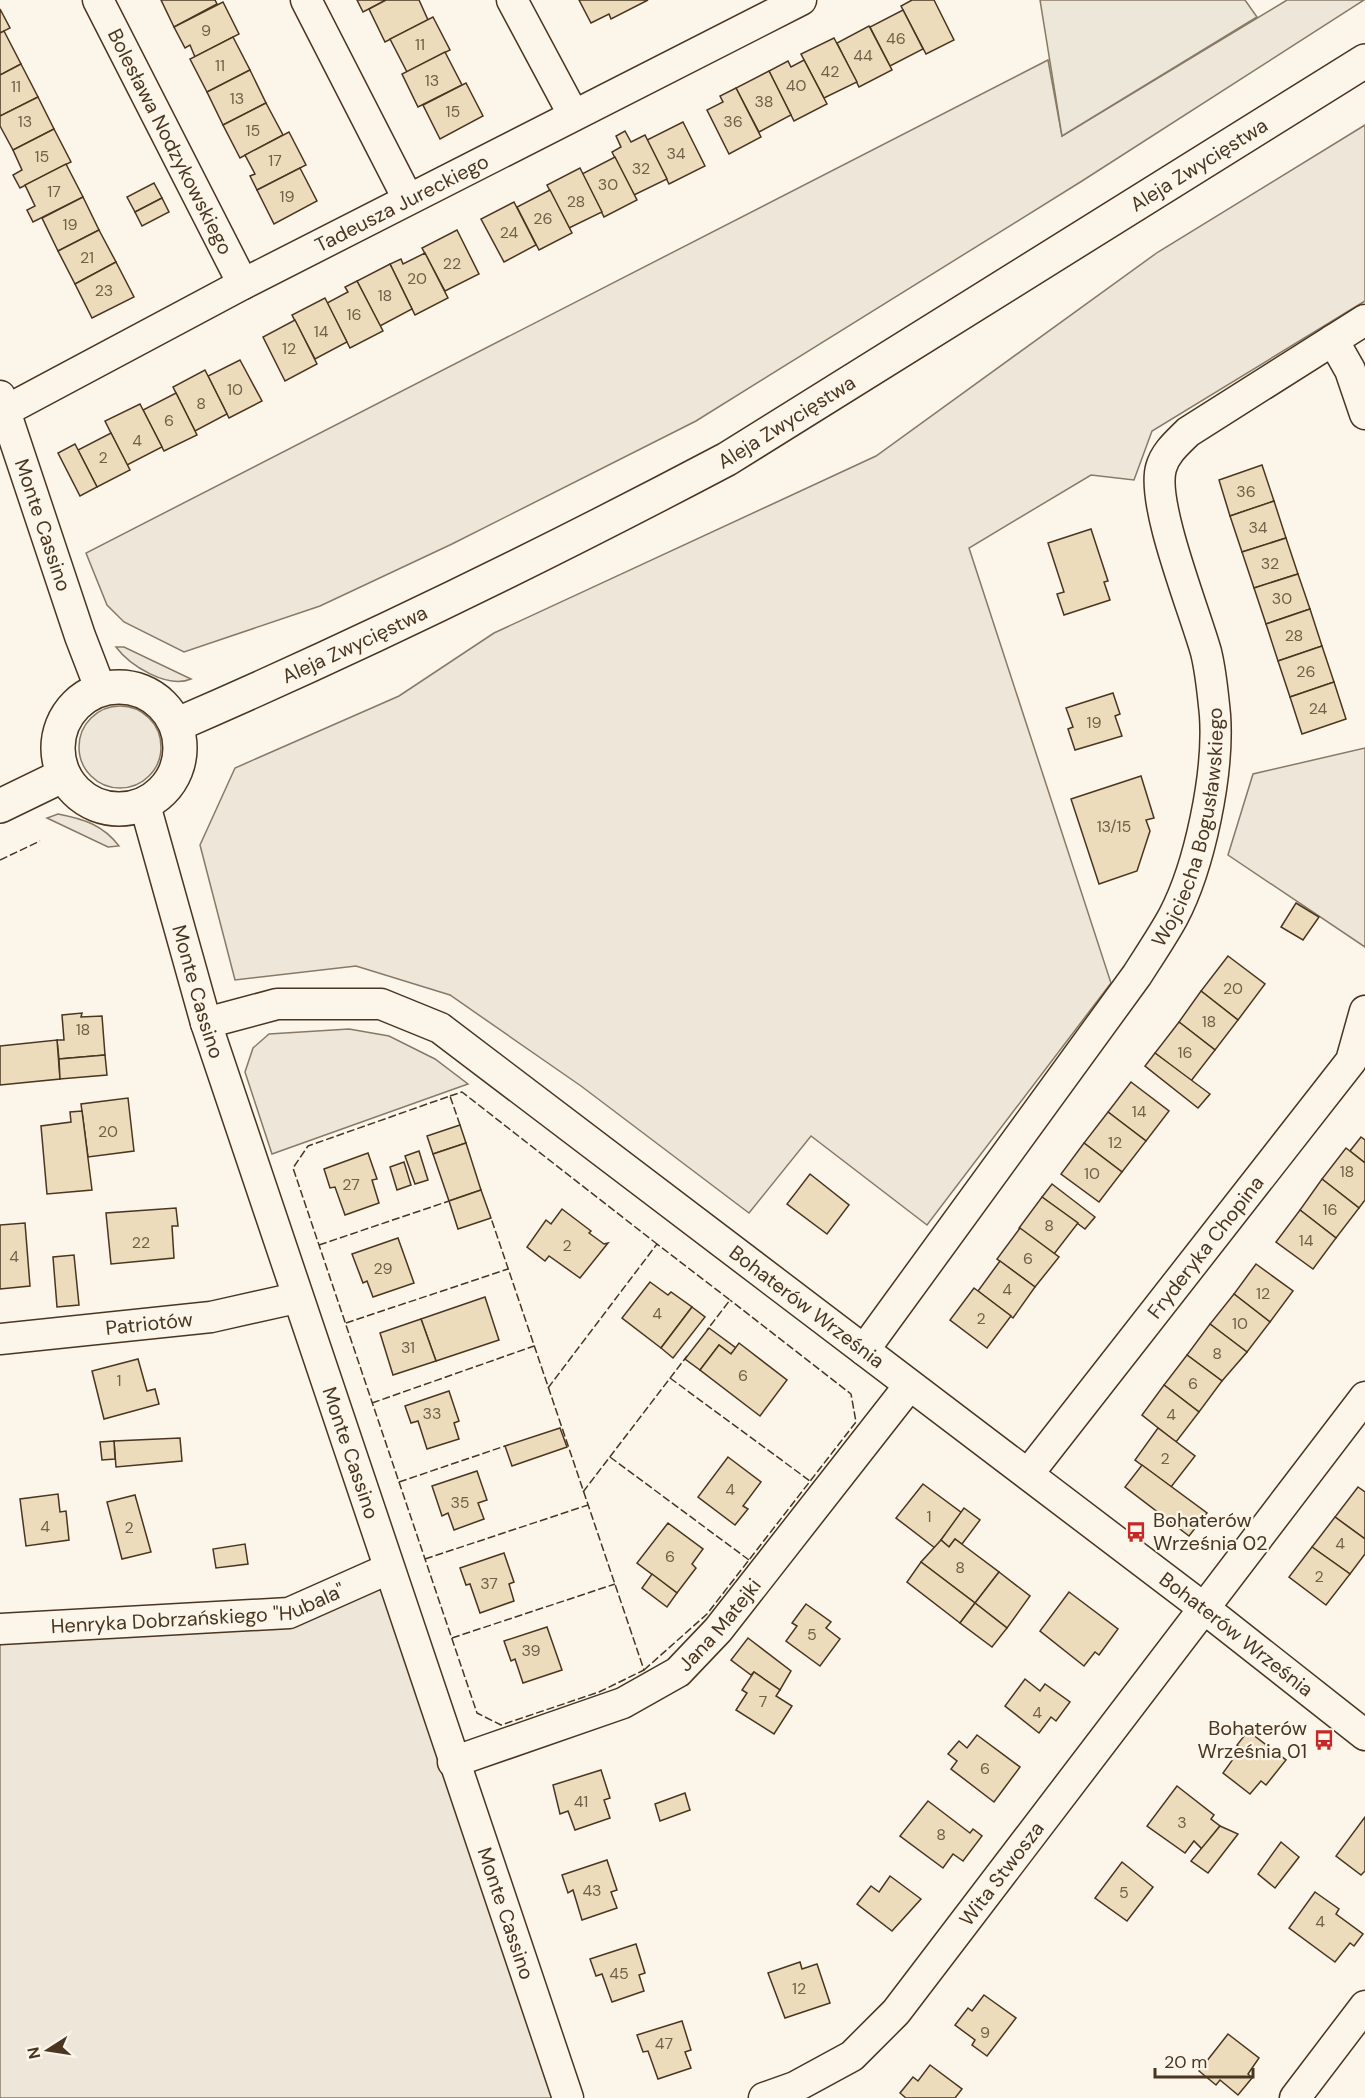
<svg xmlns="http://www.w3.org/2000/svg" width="1365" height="2098" font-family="'DM Sans',sans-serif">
	<rect width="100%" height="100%" fill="#fbf6e9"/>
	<g fill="#ede6d9" stroke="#887966" stroke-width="1.5">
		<polygon points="1287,0 1364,0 1082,181 696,421 452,544 320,606 184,652 124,622 107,605 86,553 1048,60 1062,136"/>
		<polygon points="1365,125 1365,301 1152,431 1134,480 1091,475 969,548 1111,983 927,1225 811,1136 749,1213 581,1086 450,995 356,966 235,980 200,845 235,768 399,696 494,633 876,456 1158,252"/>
		<path d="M116,647H124L191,679C168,689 130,666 116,647Z"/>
		<circle cx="120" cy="747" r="41"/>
		<polygon points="1365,748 1365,947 1228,855 1253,774"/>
		<path d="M58,814C84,819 103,825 119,846L108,847L47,818Z"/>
		<polygon points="349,1029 389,1036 435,1059 468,1084 272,1154 245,1072 253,1048 269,1034"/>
		<polygon points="388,1569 568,2098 0,2098 0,1629 289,1613"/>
	</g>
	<polygon fill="#ede7d9" stroke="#887966" stroke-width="1.5" points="1040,0 1245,0 1257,17 1062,136"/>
	<g fill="#ecdcbc" stroke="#4a3520" stroke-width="1.5">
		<polygon points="161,0 215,0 217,4 174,27"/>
		<polygon points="357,0 386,0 363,12"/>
		<polygon points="386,0 419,0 428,20 385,42 369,9"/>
		<polygon points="579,0 648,0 611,19 609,14 591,23"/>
		<polygon points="912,0 934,0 954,40 926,54 901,6"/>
		<polygon points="223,2 239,34 195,57 190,45 185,48 174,27"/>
		<polygon points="0,9 10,28 0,33"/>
		<polygon points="903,10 923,49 890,66 870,27"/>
		<polygon points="433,17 450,50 407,72 390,39"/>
		<polygon points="869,26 892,70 859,87 837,43"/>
		<polygon points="4,31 21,64 0,75 0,33"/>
		<polygon points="233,37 250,70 207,92 190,59"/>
		<polygon points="834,38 857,82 824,98 801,54"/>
		<polygon points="445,52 462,85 418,107 402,74"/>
		<polygon points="804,60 827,104 794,121 769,71 788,61 791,67"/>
		<polygon points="21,64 38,97 0,116 0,75"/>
		<polygon points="250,70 266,103 223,125 207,92"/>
		<polygon points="769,71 791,115 759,132 736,88"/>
		<polygon points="466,83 483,116 440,139 423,105"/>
		<polygon points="736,88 761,137 729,154 707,110 723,102 720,96"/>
		<polygon points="38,97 54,129 13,150 0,126 0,116"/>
		<polygon points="266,103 283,135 240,158 223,125"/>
		<polygon points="683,122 705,166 669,184 647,140"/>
		<polygon points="54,129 71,162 20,188 13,175 22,170 13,150"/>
		<polygon points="625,131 631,142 645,135 667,179 634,195 612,152 621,147 616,136"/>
		<polygon points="289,132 306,165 257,190 250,176 255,174 245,155"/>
		<polygon points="615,157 637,200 604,217 582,174"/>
		<polygon points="66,164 83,197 33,222 27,210 35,206 25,185"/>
		<polygon points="300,168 317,201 274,224 257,190"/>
		<polygon points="580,168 602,212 569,228 547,185"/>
		<polygon points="154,183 162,198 135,212 127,197"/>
		<polygon points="550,190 572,233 539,250 517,207"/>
		<polygon points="83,197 99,230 58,251 42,218"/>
		<polygon points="162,198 169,212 142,226 135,212"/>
		<polygon points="514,202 536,245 504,262 481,219"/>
		<polygon points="99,230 116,262 75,284 58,251"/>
		<polygon points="457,230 479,274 445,291 422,248"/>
		<polygon points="425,253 448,298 415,315 390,264 401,259 403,264"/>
		<polygon points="116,262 134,297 92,318 75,284"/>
		<polygon points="390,264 412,309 380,326 357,281"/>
		<polygon points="357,281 383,331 350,348 327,303 348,292 345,287"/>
		<polygon points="325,298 347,342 315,359 292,315"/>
		<polygon points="295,320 317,364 285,381 263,337"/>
		<polygon points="240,360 262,401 229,418 208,376"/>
		<polygon points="205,370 227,414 195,431 173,387"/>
		<polygon points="176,393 197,435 164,451 143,410"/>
		<polygon points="140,404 162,447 127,465 105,421"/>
		<polygon points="111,433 130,470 97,487 78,450"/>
		<polygon points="75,444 97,487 80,496 58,453"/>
		<polygon points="1262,465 1274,501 1230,516 1219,480"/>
		<polygon points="1274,501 1286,538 1242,552 1230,516"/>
		<polygon points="1091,529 1108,581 1104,582 1110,600 1064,615 1057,594 1064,592 1048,543"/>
		<polygon points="1286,538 1298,574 1254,588 1242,552"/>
		<polygon points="1298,574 1310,609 1266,624 1254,588"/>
		<polygon points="1310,609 1322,646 1278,661 1266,624"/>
		<polygon points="1322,646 1334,682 1290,697 1278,661"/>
		<polygon points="1334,682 1346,719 1302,734 1290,697"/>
		<polygon points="1113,693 1120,714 1115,716 1122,736 1075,750 1068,729 1073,727 1066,708"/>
		<polygon points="1141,776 1154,818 1146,820 1150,831 1137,871 1099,884 1071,799"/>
		<polygon points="1296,903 1319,917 1303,940 1281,927"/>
		<polygon points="1228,956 1265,984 1238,1020 1201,991"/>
		<polygon points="1201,991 1238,1020 1215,1050 1179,1022"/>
		<polygon points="82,1013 81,1017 102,1016 105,1055 59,1059 57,1040 64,1040 62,1015"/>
		<polygon points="1179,1022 1215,1050 1191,1081 1155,1053"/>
		<polygon points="57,1040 60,1079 0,1085 0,1046"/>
		<polygon points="1155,1053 1210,1094 1198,1108 1145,1066"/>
		<polygon points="105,1055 107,1075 60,1079 59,1059"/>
		<polygon points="1131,1082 1169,1111 1146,1141 1108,1112"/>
		<polygon points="128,1098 134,1151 88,1157 81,1104"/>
		<polygon points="82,1111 92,1190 47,1194 41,1126 71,1122 70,1112"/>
		<polygon points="1108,1112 1146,1141 1122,1172 1084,1143"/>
		<polygon points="460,1125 466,1143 433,1154 427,1136"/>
		<polygon points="1361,1137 1365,1140 1365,1163 1350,1151"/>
		<polygon points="466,1143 481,1190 449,1201 433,1154"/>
		<polygon points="1084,1143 1122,1172 1099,1202 1061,1174"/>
		<polygon points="1346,1148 1365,1163 1365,1200 1359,1208 1322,1179"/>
		<polygon points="419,1151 428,1180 415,1184 405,1156"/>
		<polygon points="368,1153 377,1179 372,1180 379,1203 345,1215 335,1187 330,1188 324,1169"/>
		<polygon points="404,1162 411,1185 397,1190 390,1167"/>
		<polygon points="810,1174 849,1205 827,1234 787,1204"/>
		<polygon points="1322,1179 1359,1208 1336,1238 1300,1210"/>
		<polygon points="1052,1184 1095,1217 1085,1229 1042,1197"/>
		<polygon points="481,1190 491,1218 458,1229 449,1201"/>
		<polygon points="1042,1197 1078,1223 1054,1254 1019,1228"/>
		<polygon points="176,1208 178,1226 172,1226 174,1258 111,1264 106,1213"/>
		<polygon points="562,1209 591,1231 589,1233 604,1244 608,1243 580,1278 549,1256 545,1261 527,1247 546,1220 551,1224"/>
		<polygon points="1300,1210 1336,1238 1313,1269 1276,1242"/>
		<polygon points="25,1223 30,1286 0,1289 0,1225"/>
		<polygon points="1020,1228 1059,1257 1035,1287 997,1259"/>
		<polygon points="398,1238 414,1283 373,1297 367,1281 363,1283 352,1254"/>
		<polygon points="74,1255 79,1305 57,1307 53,1257"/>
		<polygon points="1000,1261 1035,1287 1013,1318 978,1291"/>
		<polygon points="1256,1264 1293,1291 1270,1322 1234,1294"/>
		<polygon points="650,1282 668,1295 671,1292 692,1307 661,1348 622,1318"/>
		<polygon points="974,1288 1011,1316 987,1348 950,1320"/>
		<polygon points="1234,1294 1270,1322 1247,1352 1210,1324"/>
		<polygon points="485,1297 499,1340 436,1361 421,1319"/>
		<polygon points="692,1307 705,1317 673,1358 661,1348"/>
		<polygon points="421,1319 436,1361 393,1375 380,1333"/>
		<polygon points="1210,1324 1247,1352 1222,1381 1187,1355"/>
		<polygon points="709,1328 736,1348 731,1354 719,1345 700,1370 685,1359"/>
		<polygon points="739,1343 787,1380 760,1416 700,1370 719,1345 731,1354"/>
		<polygon points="1187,1355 1222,1381 1199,1412 1164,1385"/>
		<polygon points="138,1359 147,1391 155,1389 159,1404 104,1419 92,1371"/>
		<polygon points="1164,1385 1199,1412 1176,1442 1142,1415"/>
		<polygon points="449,1391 459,1421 454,1423 459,1439 427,1449 418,1421 411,1423 405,1406"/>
		<polygon points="560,1428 567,1447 512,1466 505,1446"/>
		<polygon points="1158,1428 1195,1456 1171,1487 1135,1460"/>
		<polygon points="180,1438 182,1461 116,1467 114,1441"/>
		<polygon points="114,1441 115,1459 102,1460 100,1442"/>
		<polygon points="728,1457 761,1482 743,1506 748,1509 735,1525 698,1497"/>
		<polygon points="1142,1465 1207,1513 1189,1536 1125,1487"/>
		<polygon points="477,1471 487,1500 478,1503 484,1519 454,1530 448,1513 442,1516 432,1486"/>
		<polygon points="923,1484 962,1513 935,1548 896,1518"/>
		<polygon points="1358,1487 1365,1492 1365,1539 1335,1517"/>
		<polygon points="58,1494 60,1512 66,1511 69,1540 26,1546 20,1499"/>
		<polygon points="135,1495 151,1552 122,1559 107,1502"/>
		<polygon points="964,1508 980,1520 962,1544 955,1539 949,1547 941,1540"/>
		<polygon points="1335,1517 1365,1539 1365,1554 1350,1574 1312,1547"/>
		<polygon points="668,1523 703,1549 692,1564 696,1568 677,1593 637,1563"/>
		<polygon points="955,1539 999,1572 975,1603 921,1562 941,1540 949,1547"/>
		<polygon points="245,1544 248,1564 216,1568 213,1549"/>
		<polygon points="1312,1547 1350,1574 1326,1605 1289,1577"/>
		<polygon points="504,1553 514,1582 509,1584 514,1601 480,1613 470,1584 466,1585 460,1568"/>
		<polygon points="921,1562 975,1603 960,1623 907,1582"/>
		<polygon points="999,1572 1030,1596 1007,1628 975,1603"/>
		<polygon points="652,1574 677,1593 667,1607 642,1588"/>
		<polygon points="1069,1592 1118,1629 1099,1655 1095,1652 1084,1666 1040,1631"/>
		<polygon points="975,1603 1007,1628 992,1647 960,1623"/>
		<polygon points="806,1604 831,1622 826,1628 840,1639 820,1666 786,1641 797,1626 792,1623"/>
		<polygon points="547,1627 562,1670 523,1683 515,1659 511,1661 504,1641"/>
		<polygon points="748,1638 791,1671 780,1690 754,1672 751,1675 731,1660"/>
		<polygon points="754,1672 780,1690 776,1696 792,1706 774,1734 736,1710 747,1693 742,1690"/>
		<polygon points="1025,1679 1040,1691 1045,1684 1070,1702 1056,1721 1051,1717 1039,1733 1005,1706"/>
		<polygon points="1248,1731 1286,1760 1266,1785 1261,1781 1250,1794 1223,1773 1241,1748 1237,1745"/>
		<polygon points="977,1735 1020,1767 994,1802 951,1769 957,1761 948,1754 959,1741 967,1748"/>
		<polygon points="601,1770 610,1798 604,1800 610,1818 575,1830 568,1811 560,1814 553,1785"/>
		<polygon points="1177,1786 1214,1815 1211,1819 1220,1826 1202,1849 1194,1841 1185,1853 1147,1826"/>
		<polygon points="685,1793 690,1810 660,1821 655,1804"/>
		<polygon points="928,1801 970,1833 973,1829 982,1836 963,1861 953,1854 943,1868 900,1836"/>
		<polygon points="1365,1817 1365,1871 1361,1875 1336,1856"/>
		<polygon points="1220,1826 1238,1834 1208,1873 1191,1861"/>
		<polygon points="1281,1842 1299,1857 1275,1888 1258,1874"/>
		<polygon points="607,1860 617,1890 611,1892 617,1908 582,1920 573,1890 568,1893 562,1875"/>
		<polygon points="1122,1862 1153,1887 1127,1921 1095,1898"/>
		<polygon points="890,1876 921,1899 892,1931 857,1904 871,1886 879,1892"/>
		<polygon points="1315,1892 1339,1909 1336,1914 1363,1934 1354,1946 1350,1943 1335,1962 1289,1928"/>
		<polygon points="636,1944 645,1973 639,1975 644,1991 612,2002 602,1974 596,1976 590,1959"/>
		<polygon points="800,1962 802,1969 817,1964 830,2003 785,2018 768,1973"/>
		<polygon points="984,1995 1016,2018 987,2056 972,2045 975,2040 955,2025 968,2008 972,2011"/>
		<polygon points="682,2021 691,2050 685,2052 691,2068 658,2079 648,2051 643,2052 637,2035"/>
		<polygon points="1228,2034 1259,2058 1248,2074 1252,2078 1238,2095 1220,2080 1216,2085 1199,2071"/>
		<polygon points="930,2065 962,2089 955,2098 906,2098 900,2093 913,2077 918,2081"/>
	</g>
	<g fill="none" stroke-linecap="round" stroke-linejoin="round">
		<g stroke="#4a3520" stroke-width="33">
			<g id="minor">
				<path id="s1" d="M98,0L243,284"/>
				<polyline points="306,0 408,199"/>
				<polyline points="512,0 573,114"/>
				<polyline points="1333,340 1350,370 1365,414"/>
				<path id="s2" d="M0,396L80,636L100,688"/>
				<path id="s3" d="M5,411L243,284L801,0"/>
				<path id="s4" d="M145,805L206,1023L568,2098"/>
				<path id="s5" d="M206,1023L277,1004H381L440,1028L1205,1609L1365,1735"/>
				<path id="s6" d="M0,1339L211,1317L296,1298"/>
				<path id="s7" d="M864,1350L1137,975C1149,956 1162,937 1173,917C1200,866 1219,773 1215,715C1213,695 1211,672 1206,652C1195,612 1151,504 1161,468C1165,453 1177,443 1188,432L1365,320"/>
				<path id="s8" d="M1028,1474L1351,1061L1365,1011"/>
				<path id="s9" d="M0,1629L289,1613L388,1569"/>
				<path id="s10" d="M453,1762L623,1703L678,1672L718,1630L909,1386"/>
				<path id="s11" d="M764,2098L795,2087L852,2056L896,2012L1365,1397"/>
				<polyline points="1295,2098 1365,2006"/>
			</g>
		</g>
		<g stroke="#4a3520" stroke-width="36">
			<g id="secondary">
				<circle cx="119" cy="748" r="61"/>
				<path id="s12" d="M176,725C363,644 547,554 727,459L1365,61"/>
				<polyline points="0,806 64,775"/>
			</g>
		</g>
		<use href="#minor" stroke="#fbf6e9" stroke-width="30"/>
		<use href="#secondary" stroke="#fbf6e9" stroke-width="33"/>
		<g stroke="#4a3520" stroke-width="1.5" stroke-dasharray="8 3" stroke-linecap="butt">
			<polyline points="0,860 40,841"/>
			<polyline points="450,1096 462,1092 657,1244"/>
			<polyline points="460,1125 450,1096 308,1146 293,1168 477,1713 501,1725 599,1692 644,1670 491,1218"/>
			<polyline points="319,1245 449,1201"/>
			<polyline points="346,1323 508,1269"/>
			<polyline points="670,1378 810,1481"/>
			<polyline points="548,1388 657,1244 730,1300 707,1330"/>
			<polyline points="372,1403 534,1346"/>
			<polyline points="610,1457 749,1560"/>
			<polyline points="399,1482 505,1446"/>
			<polyline points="583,1492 687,1356"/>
			<polyline points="425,1559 588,1505"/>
			<polyline points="452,1638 615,1584"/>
			<polyline points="644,1670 707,1614 856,1422 851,1394 730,1300"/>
		</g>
	</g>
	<defs>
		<g id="bus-bare" transform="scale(1.62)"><path d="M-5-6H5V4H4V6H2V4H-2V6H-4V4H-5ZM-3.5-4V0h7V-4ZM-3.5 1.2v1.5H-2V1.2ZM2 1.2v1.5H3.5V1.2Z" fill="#c62828" stroke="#fbf6e9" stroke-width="2.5" paint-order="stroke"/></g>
	</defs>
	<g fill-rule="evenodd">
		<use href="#bus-bare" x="1136" y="1532"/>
		<use href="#bus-bare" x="1324" y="1740"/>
	</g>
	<g text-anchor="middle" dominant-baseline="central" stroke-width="4.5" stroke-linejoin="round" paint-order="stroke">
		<g font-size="16" fill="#725f47">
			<text x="206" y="30">9</text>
			<text x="896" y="38">46</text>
			<text x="420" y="44">11</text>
			<text x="863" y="55">44</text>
			<text x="220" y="65">11</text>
			<text x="830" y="71">42</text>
			<text x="432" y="80">13</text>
			<text x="796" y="85">40</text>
			<text x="16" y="86">11</text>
			<text x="237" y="98">13</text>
			<text x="764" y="101">38</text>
			<text x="453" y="111">15</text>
			<text x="25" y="121">13</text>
			<text x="733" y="121">36</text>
			<text x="253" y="130">15</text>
			<text x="676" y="153">34</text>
			<text x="42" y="156">15</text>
			<text x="275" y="160">17</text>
			<text x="641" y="168">32</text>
			<text x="608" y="184">30</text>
			<text x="54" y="191">17</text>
			<text x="287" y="196">19</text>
			<text x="576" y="201">28</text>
			<text x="543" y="218">26</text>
			<text x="70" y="224">19</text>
			<text x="509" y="232">24</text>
			<text x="87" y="257">21</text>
			<text x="452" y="263">22</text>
			<text x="417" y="278">20</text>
			<text x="104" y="290">23</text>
			<text x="385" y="295">18</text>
			<text x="354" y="314">16</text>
			<text x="321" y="331">14</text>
			<text x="289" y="348">12</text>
			<text x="235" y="389">10</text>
			<text x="201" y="403">8</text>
			<text x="169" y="420">6</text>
			<text x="137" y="440">4</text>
			<text x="103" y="457">2</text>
			<text x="1246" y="491">36</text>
			<text x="1258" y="527">34</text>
			<text x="1270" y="563">32</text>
			<text x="1282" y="598">30</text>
			<text x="1294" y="635">28</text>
			<text x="1306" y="671">26</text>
			<text x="1318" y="708">24</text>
			<text x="1094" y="722">19</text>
			<text x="1114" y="826">13/15</text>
			<text x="1233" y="988">20</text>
			<text x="1209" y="1021">18</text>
			<text x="83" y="1029">18</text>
			<text x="1185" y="1052">16</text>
			<text x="1139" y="1111">14</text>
			<text x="108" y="1131">20</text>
			<text x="1115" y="1142">12</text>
			<text x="1347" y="1171">18</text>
			<text x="1092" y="1173">10</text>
			<text x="351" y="1184">27</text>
			<text x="1330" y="1209">16</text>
			<text x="1049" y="1225">8</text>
			<text x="1306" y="1240">14</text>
			<text x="141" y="1242">22</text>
			<text x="567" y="1245">2</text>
			<text x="14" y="1256">4</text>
			<text x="1028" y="1258">6</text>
			<text x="383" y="1268">29</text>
			<text x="1007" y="1289">4</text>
			<text x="1263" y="1293">12</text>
			<text x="657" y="1313">4</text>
			<text x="981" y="1318">2</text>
			<text x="1240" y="1323">10</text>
			<text x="408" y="1347">31</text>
			<text x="1217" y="1353">8</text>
			<text x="743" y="1375">6</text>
			<text x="119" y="1380">1</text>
			<text x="1193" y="1383">6</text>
			<text x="432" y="1413">33</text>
			<text x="1171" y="1414">4</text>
			<text x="1165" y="1458">2</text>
			<text x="730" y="1489">4</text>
			<text x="460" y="1502">35</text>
			<text x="929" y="1516">1</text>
			<text x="45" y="1526">4</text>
			<text x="129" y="1527">2</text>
			<text x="1340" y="1543">4</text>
			<text x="670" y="1556">6</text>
			<text x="960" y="1567">8</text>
			<text x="1319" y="1576">2</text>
			<text x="489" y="1583">37</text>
			<text x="812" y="1634">5</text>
			<text x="531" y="1650">39</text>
			<text x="763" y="1701">7</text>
			<text x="1037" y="1712">4</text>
			<text x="985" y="1768">6</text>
			<text x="581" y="1801">41</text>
			<text x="1182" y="1822">3</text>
			<text x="941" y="1834">8</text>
			<text x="592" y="1890">43</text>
			<text x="1124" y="1892">5</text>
			<text x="1320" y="1921">4</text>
			<text x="619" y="1973">45</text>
			<text x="799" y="1988">12</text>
			<text x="985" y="2032">9</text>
			<text x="664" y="2043">47</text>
		</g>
		<g font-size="20" fill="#4a3520" stroke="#fbf6e9">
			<text stroke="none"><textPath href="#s1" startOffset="159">Bolesława Nodzykowskiego</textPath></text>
			<text stroke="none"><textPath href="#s12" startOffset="1168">Aleja Zwycięstwa</textPath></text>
			<text stroke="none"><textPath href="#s3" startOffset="448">Tadeusza Jureckiego</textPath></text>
			<text stroke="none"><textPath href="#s12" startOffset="682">Aleja Zwycięstwa</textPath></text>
			<text stroke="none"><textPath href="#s2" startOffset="136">Monte Cassino</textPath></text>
			<text stroke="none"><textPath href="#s12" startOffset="196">Aleja Zwycięstwa</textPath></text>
			<text stroke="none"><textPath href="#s7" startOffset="624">Wojciecha Bogusławskiego</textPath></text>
			<text stroke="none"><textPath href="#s4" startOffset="194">Monte Cassino</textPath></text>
			<text stroke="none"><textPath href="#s8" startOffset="288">Fryderyka Chopina</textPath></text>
			<text stroke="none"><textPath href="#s5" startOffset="702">Bohaterów Września</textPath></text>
			<text stroke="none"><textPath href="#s6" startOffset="150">Patriotów</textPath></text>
			<text stroke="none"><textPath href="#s4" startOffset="680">Monte Cassino</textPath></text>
			<text stroke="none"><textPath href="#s9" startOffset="200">Henryka Dobrzańskiego "Hubala"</textPath></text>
			<text stroke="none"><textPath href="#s10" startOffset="306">Jana Matejki</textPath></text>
			<text stroke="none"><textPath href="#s5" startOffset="1242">Bohaterów Września</textPath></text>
			<text stroke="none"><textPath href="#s11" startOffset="334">Wita Stwosza</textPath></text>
			<text stroke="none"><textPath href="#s4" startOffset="1166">Monte Cassino</textPath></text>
		</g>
		<g font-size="20" fill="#4a3520" stroke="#fbf6e9" text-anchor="start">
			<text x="1153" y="1520">Bohaterów<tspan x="1153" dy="23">Września 02</tspan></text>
			<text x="1307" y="1728" text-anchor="end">Bohaterów<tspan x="1307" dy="23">Września 01</tspan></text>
		</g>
	</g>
	<g transform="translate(48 2050) rotate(258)" stroke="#fbf6e9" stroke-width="4.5" paint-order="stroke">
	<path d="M0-4.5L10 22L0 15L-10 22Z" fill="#4a3520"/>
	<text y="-9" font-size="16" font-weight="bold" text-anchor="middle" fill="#4a3520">N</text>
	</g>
	<path d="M1155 2068v9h98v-9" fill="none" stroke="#4a3520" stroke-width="3"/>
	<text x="1164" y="2068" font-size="18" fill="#4a3520" stroke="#fbf6e9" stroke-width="4.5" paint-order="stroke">20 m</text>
</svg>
